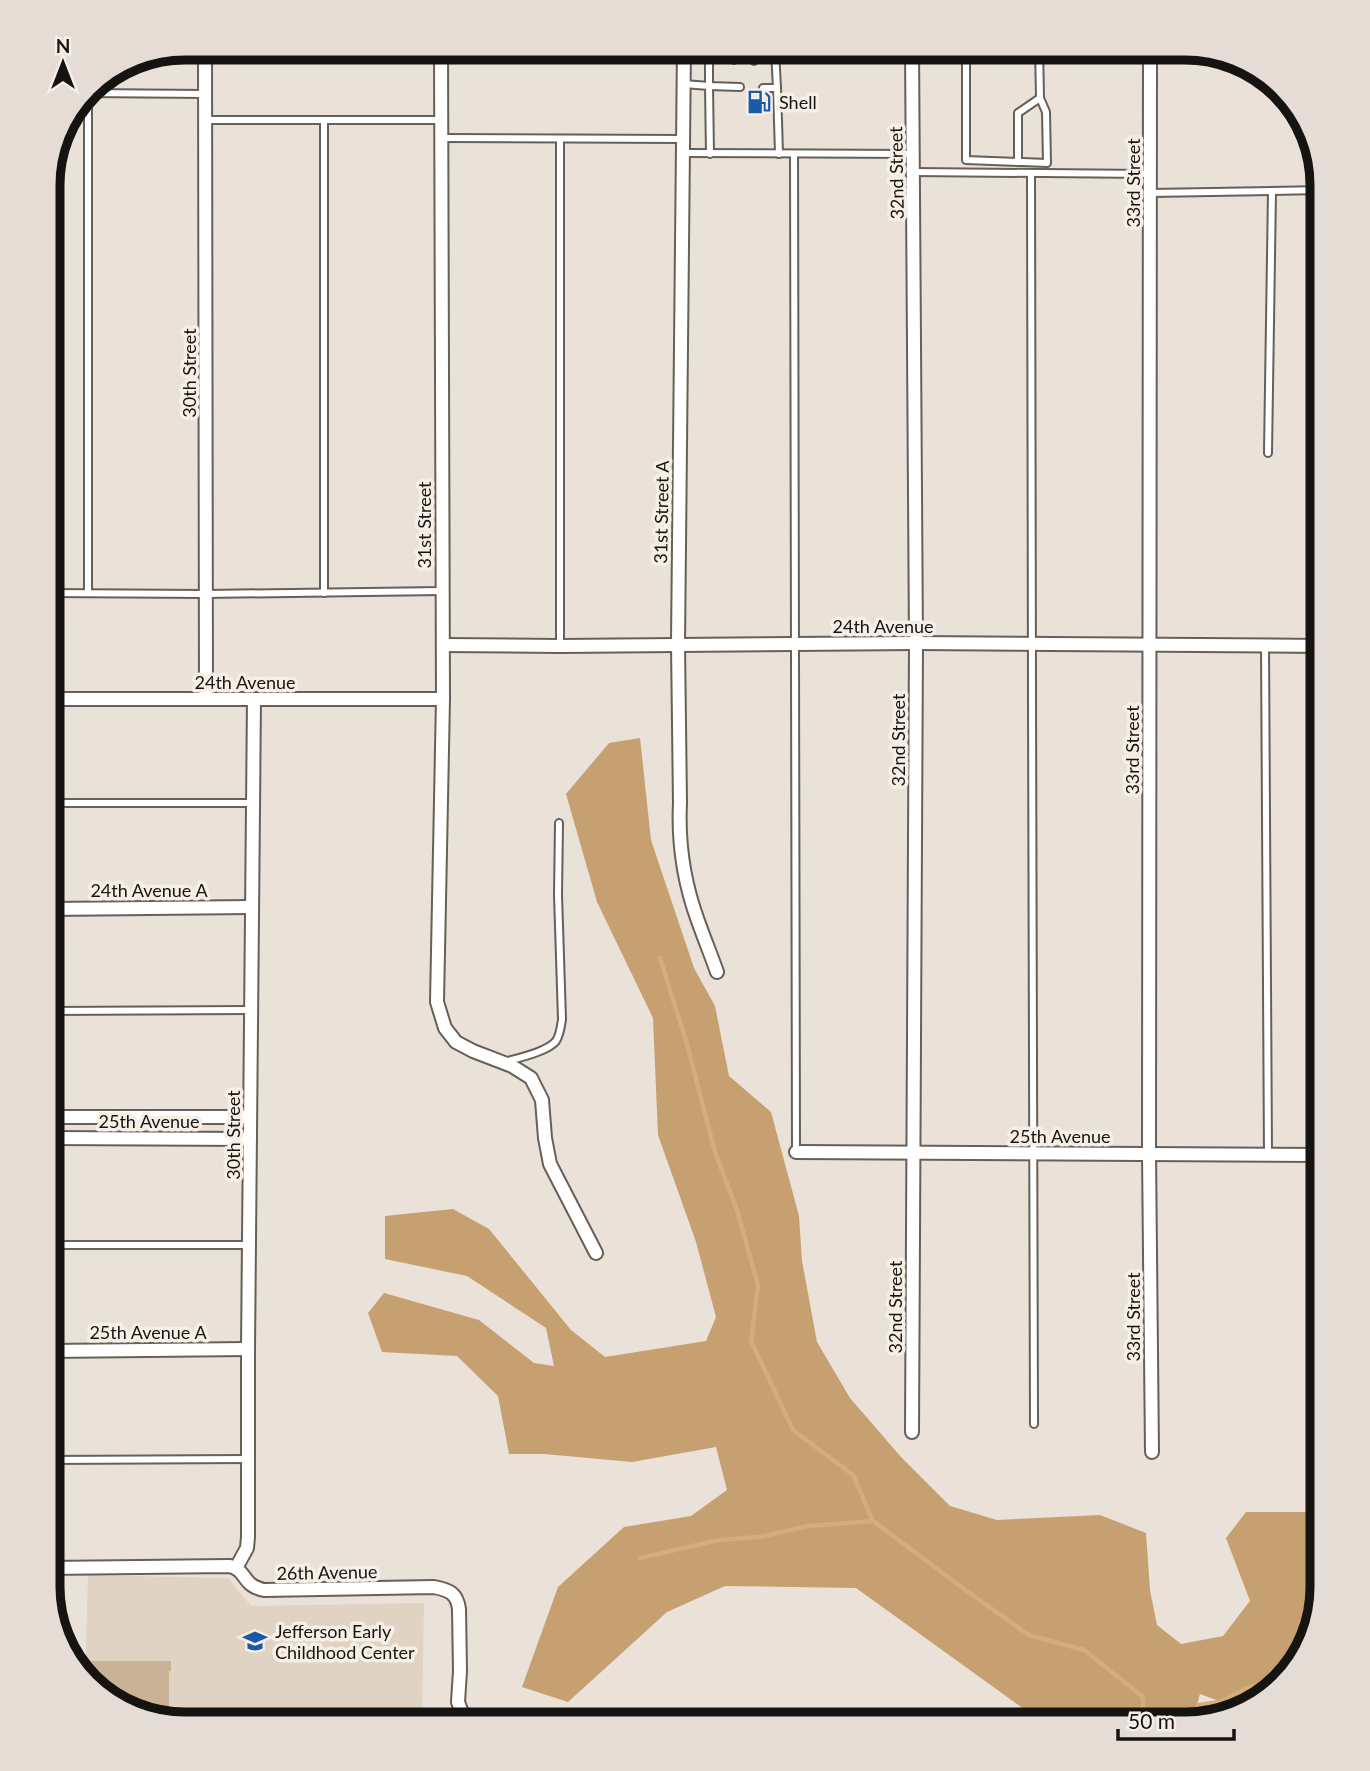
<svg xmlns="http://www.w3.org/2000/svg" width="1370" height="1771" font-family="Lato,sans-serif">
	<rect width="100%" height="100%" fill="#eae1d8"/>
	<polygon fill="#e1d3c4" points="88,1575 228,1578 251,1606 424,1603 422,1724 184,1724 116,1706 85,1677"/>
	<polygon fill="#cab296" points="87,1661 171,1661 171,1671 169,1671 169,1718 171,1720 116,1706 87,1678"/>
	<polygon fill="#c7a071" points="640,738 651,840 694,968 715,1006 729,1076 771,1112 799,1216 802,1261 817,1342 850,1398 901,1457 950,1506 997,1520 1100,1515 1146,1533 1150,1590 1157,1625 1181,1644 1223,1636 1250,1601 1226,1538 1246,1512 1323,1512 1323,1587 1305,1655 1261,1701 1238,1708 1200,1694 1192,1722 1186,1724 1076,1724 1024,1709 856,1588 725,1586 667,1612 568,1702 522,1687 558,1587 624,1527 691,1516 727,1490 716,1447 632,1462 544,1454 509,1454 498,1396 457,1356 382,1352 368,1313 384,1293 479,1320 534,1363 554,1366 546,1328 467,1276 385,1259 385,1216 453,1209 489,1229 571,1330 605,1357 706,1341 716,1317 696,1242 658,1135 653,1018 597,902 566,794 609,743"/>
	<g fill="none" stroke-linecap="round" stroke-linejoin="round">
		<g stroke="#d4ac7d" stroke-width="4.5">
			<polyline points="660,958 687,1044 715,1152 737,1210 758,1285 751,1341 793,1430 853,1475 873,1521 964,1589 1029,1635 1084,1650 1143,1697 1143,1724"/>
			<polyline points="640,1558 719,1540 759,1537 808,1526 873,1521"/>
			<polyline points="1193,1722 1199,1705 1220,1702 1245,1689 1286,1675"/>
		</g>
		<g stroke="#666058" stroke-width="10">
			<g id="service">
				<polyline points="966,47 966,160 1047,163 1046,112 1040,98 1039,47"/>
				<polyline points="734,60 734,50"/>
				<polyline points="754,61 754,50 775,50 777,88 763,88"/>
				<polyline points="684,84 709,86 710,154"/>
				<polyline points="740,87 709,86 709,49 754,50 754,47"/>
				<polyline points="777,88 779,154"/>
				<polyline points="85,93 206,94"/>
				<polyline points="88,93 88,593"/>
				<polyline points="206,120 441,120"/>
				<polyline points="324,120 324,593"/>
				<polyline points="441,138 683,139"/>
				<polyline points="560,139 560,646"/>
				<polyline points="682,153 913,154"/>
				<polyline points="794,154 796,1152"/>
				<polyline points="1018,162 1018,113 1040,98"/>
				<polyline points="913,172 1149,174"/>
				<path d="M1031,173C1033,590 1031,1007 1034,1424"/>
				<polyline points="1151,193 1323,190"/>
				<polyline points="1268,453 1272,191"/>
				<polyline points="47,593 206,594 442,591"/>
				<polyline points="1265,646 1268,1155"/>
				<polyline points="47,803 252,803"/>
				<polyline points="47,1011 251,1010"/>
				<path d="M504,1062C518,1058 547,1052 556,1041C560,1035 561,1026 562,1019L558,895L559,823"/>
				<polyline points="47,1245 248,1245"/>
				<polyline points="47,1460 248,1459"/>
			</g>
		</g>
		<g stroke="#666058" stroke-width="16">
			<g id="minor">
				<polyline points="205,47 206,699"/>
				<polyline points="441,47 443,699 437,1002 445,1028 456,1042 473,1051 512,1066 531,1078 542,1100 545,1138 550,1164 596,1253"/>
				<path d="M684,47L678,644L680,803C678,843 684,883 698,921C704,938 711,955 717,972"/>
				<polyline points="912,47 916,643 912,1432"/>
				<polyline points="1150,48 1149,1154 1152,1452"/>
				<polyline points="443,645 560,646 916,643 1323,646"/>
				<polyline points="47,699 443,699"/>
				<polyline points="47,909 252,907"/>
				<polyline points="47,1117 250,1117"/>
				<polyline points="47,1138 250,1139"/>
				<polyline points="796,1152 1323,1155"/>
				<polyline points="47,1351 248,1349"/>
				<path d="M47,1568L230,1566C248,1571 241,1585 264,1590L434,1587C449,1590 457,1593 459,1609L460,1671L458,1702L464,1718L473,1724"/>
				<polyline points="236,1568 247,1548 248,1537 248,1349 254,699"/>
				<polyline points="649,1724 746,1720 780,1720 798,1724"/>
			</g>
		</g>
		<g stroke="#666058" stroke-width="21">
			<polyline id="secondary" points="1188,48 1197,48"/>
		</g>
		<use href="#service" stroke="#fff" stroke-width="6"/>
		<use href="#minor" stroke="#fff" stroke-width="12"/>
		<use href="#secondary" stroke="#fff" stroke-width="18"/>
	</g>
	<defs>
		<g id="fuel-bare" transform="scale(1.89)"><path d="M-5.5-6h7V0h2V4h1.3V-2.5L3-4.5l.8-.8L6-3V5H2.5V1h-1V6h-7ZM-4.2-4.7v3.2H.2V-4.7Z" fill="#1b5aab" stroke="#f7efe6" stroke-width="2.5" paint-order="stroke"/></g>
		<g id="school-bare" transform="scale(1.89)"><path d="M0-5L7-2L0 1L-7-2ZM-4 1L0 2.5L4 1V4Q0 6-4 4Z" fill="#1b5aab" stroke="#f7efe6" stroke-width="2.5" paint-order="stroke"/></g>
	</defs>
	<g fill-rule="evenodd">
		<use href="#fuel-bare" x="759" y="102"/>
		<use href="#school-bare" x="255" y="1641"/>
	</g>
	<g text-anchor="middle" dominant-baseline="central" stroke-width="7" stroke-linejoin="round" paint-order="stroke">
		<g font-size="18" fill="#161411" stroke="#f7efe6" text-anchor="start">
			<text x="779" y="102">Shell</text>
			<text x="275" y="1631">Jefferson Early<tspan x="275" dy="21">Childhood Center</tspan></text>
		</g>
		<g font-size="18" fill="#161411" stroke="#f7efe6">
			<text transform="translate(896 173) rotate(-91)">32nd Street</text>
			<text transform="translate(1133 183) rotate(-90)">33rd Street</text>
			<text transform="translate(189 373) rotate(-90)">30th Street</text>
			<text transform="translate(661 512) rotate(-89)">31st Street A</text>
			<text transform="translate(424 525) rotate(-90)">31st Street</text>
			<text x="883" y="626">24th Avenue</text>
			<text x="245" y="682">24th Avenue</text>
			<text transform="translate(898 740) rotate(-90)">32nd Street</text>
			<text transform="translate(1132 750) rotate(-90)">33rd Street</text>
			<text x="149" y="890">24th Avenue A</text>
			<text x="149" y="1121">25th Avenue</text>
			<text transform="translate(233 1135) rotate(-90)">30th Street</text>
			<text x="1060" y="1136">25th Avenue</text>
			<text transform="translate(895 1307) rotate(-90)">32nd Street</text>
			<text transform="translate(1133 1317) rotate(-90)">33rd Street</text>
			<text x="148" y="1332">25th Avenue A</text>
			<text transform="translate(327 1572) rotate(-1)">26th Avenue</text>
		</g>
	</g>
	<path d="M0 0H1370V1771H0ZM185 60H1185A125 125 0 0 1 1310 185V1587A125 125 0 0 1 1185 1712H185A125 125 0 0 1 60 1587V185A125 125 0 0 1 185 60Z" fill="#e5ddd5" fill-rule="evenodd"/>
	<path fill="none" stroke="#161411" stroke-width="9" d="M185 60H1185A125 125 0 0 1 1310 185V1587A125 125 0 0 1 1185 1712H185A125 125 0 0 1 60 1587V185A125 125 0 0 1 185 60Z"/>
	<g transform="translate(63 63)" stroke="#f7efe6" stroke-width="5" paint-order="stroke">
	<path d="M0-5L12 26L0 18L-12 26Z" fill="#161411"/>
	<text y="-10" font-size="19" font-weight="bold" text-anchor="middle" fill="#161411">N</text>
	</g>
	<path d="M1118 1729v10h116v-10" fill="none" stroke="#161411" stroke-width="3.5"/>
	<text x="1128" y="1729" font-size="21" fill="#161411" stroke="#f7efe6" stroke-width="5" paint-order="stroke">50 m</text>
</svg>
